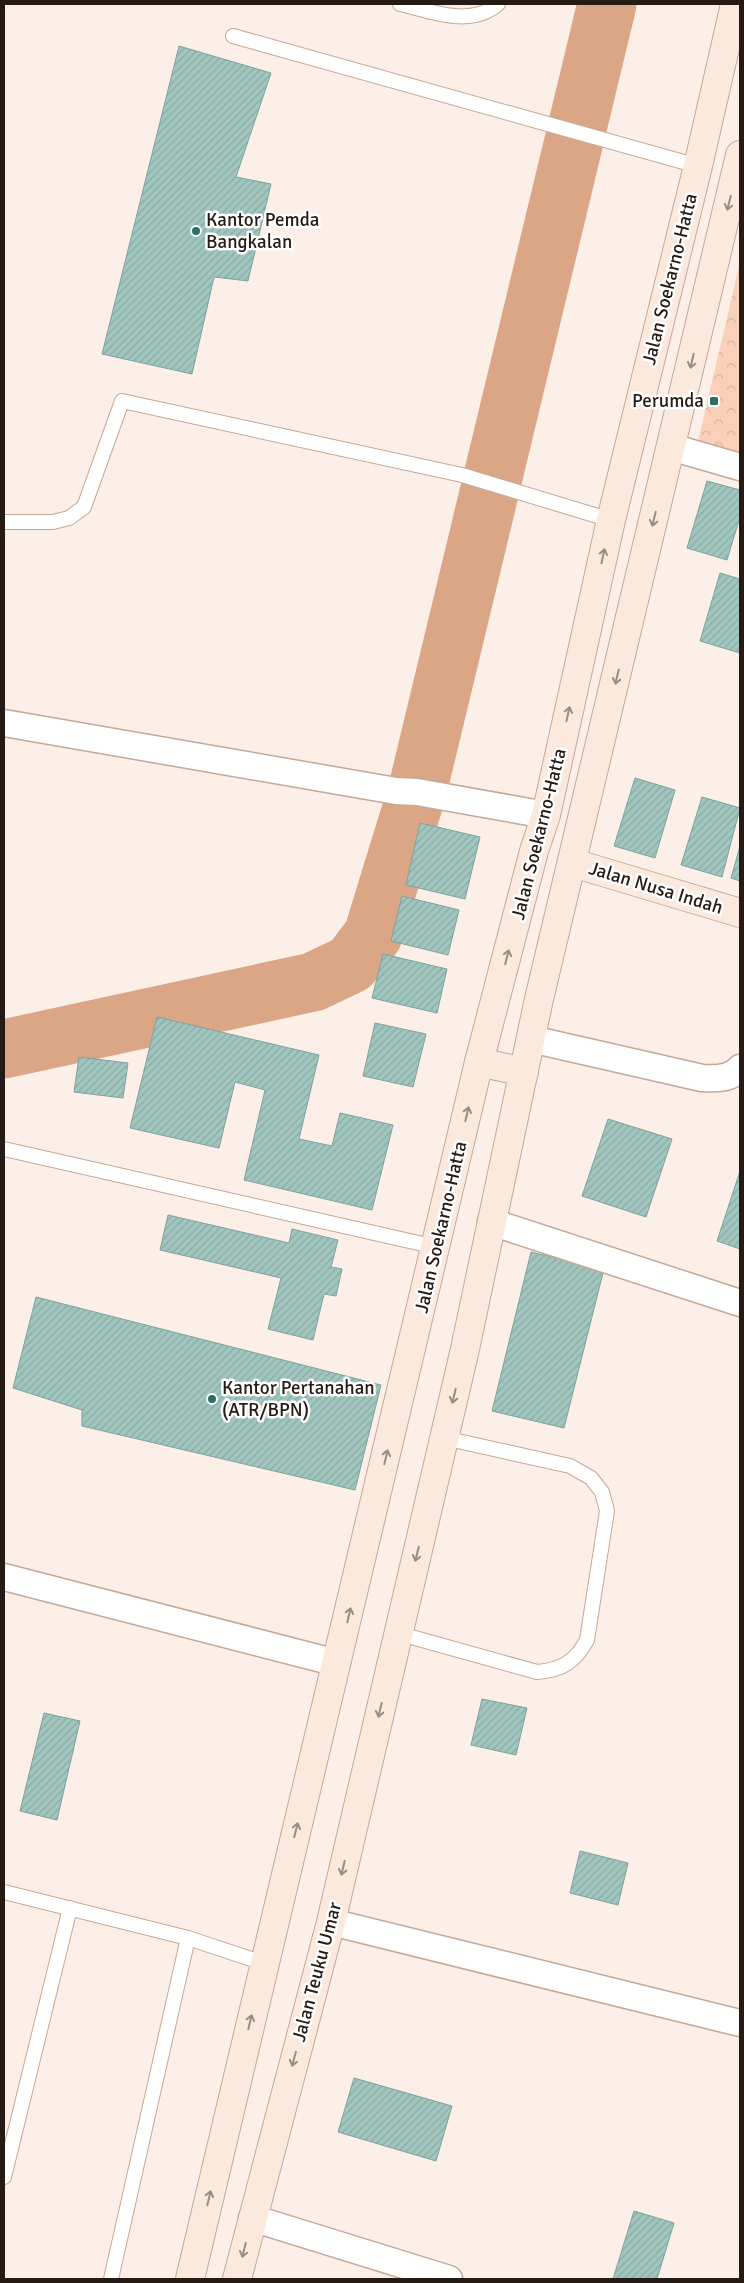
<svg xmlns="http://www.w3.org/2000/svg" width="744" height="2283" font-family="Signika,sans-serif">
	<defs>
		<pattern id="park-crowns" width="20" height="18" patternUnits="userSpaceOnUse" patternTransform="scale(1.25)"><rect width="20" height="18" fill="#fad1b8"/><path d="M2 6a3 3 0 1 1 6 0M12 15a3 3 0 1 1 6 0" fill="none" stroke="#d6b39d"/></pattern>
		<pattern id="building-hatch" width="6" height="6" patternUnits="userSpaceOnUse" patternTransform="scale(1.25)"><rect width="6" height="6" fill="#a0c6bf"/><path d="M-1 1l2-2M0 6l6-6M5 7l2-2" fill="none" stroke="#8aaaa3"/></pattern>
	</defs>
	<rect width="100%" height="100%" fill="#fcefe8"/>
	<polygon fill="url(#park-crowns)" points="740,262 740,462 696,450"/>
	<g fill="none" stroke-linecap="round" stroke-linejoin="round">
		<polyline stroke="#dba686" stroke-width="59" points="4,1049 313,982 351,964 373,935 417,792 607,4"/>
	</g>
	<g fill="url(#building-hatch)" stroke="#7da39c">
		<polygon points="179,46 271,73 236,177 271,184 248,281 214,277 192,374 102,354"/>
		<polygon points="707,481 740,490 740,517 727,560 687,548"/>
		<polygon points="720,573 740,579 740,653 700,641"/>
		<polygon points="635,778 675,790 655,858 614,846"/>
		<polygon points="702,797 740,808 722,877 681,865"/>
		<polygon points="420,823 480,837 465,899 406,885"/>
		<polygon points="740,846 740,881 731,878"/>
		<polygon points="402,896 459,910 448,955 391,941"/>
		<polygon points="383,954 447,969 437,1013 372,998"/>
		<polygon points="157,1017 319,1055 299,1139 332,1146 340,1113 393,1125 372,1210 244,1180 265,1090 235,1082 219,1148 130,1128"/>
		<polygon points="375,1023 426,1034 413,1087 363,1076"/>
		<polygon points="79,1057 128,1063 123,1098 74,1092"/>
		<polygon points="608,1119 672,1139 646,1217 582,1196"/>
		<polygon points="740,1171 740,1249 717,1241"/>
		<polygon points="168,1215 289,1243 292,1229 338,1240 331,1267 342,1269 336,1296 324,1294 313,1340 268,1329 281,1278 160,1250"/>
		<polygon points="531,1252 604,1269 564,1428 492,1411"/>
		<polygon points="36,1297 381,1385 355,1490 82,1426 82,1410 13,1388"/>
		<polygon points="482,1699 527,1708 516,1755 471,1745"/>
		<polygon points="44,1713 80,1721 57,1820 20,1811"/>
		<polygon points="580,1851 628,1863 618,1905 570,1893"/>
		<polygon points="354,2078 452,2106 436,2161 338,2132"/>
		<polygon points="634,2211 674,2223 657,2279 613,2279"/>
	</g>
	<g fill="none" stroke-linecap="round" stroke-linejoin="round">
		<g stroke="#c5a896" stroke-width="16">
			<g id="lane">
				<path d="M400,4C432,11 470,28 498,4"/>
				<polyline points="233,36 698,166"/>
				<polyline points="4,522 53,522 69,518 84,507 122,401 462,475 611,520"/>
				<polyline points="4,1149 436,1247"/>
				<path d="M397,1633L537,1672C562,1670 575,1662 587,1640L607,1511L602,1492L591,1478L570,1466L444,1438"/>
				<polyline points="4,1892 188,1938 263,1963"/>
				<polyline points="4,2177 70,1908"/>
				<polyline points="111,2279 188,1938"/>
			</g>
		</g>
		<g stroke="#c5a896" stroke-width="29">
			<g id="street">
				<polyline points="671,447 740,467"/>
				<polyline points="4,723 396,791 417,792 546,815"/>
				<path d="M531,1039L702,1078C716,1079 731,1079 740,1068"/>
				<polyline points="491,1222 740,1303"/>
				<polyline points="4,1577 337,1663"/>
				<polyline points="331,1922 740,2023"/>
				<polyline points="252,2218 449,2279"/>
			</g>
		</g>
		<g stroke="#c5a896" stroke-width="30">
			<g id="secondary">
				<polyline points="573,863 740,913"/>
				<polyline points="479,1062 524,1072"/>
				<polyline points="190,2279 479,1062 534,851 546,815 611,520 698,166 735,4"/>
				<polyline points="237,2279 331,1922 465,1349 539,999 740,155"/>
			</g>
		</g>
		<use href="#lane" stroke="#fff" stroke-width="14"/>
		<use href="#street" stroke="#fff" stroke-width="26"/>
		<use href="#secondary" stroke="#fce9de" stroke-width="28"/>
	</g>
	<defs><path id="oneway-shaft" d="M-6 0H5M1.5-3L5.5 0L1.5 3" fill="none" stroke-width="1.6" stroke-linecap="round" stroke-linejoin="round" transform="scale(1.25)"/></defs>
	<g stroke="#9b8c83">
		<use href="#oneway-shaft" transform="translate(729 203) rotate(104)"/>
		<use href="#oneway-shaft" transform="translate(692 361) rotate(103)"/>
		<use href="#oneway-shaft" transform="translate(654 519) rotate(103)"/>
		<use href="#oneway-shaft" transform="translate(603 556) rotate(-78)"/>
		<use href="#oneway-shaft" transform="translate(617 677) rotate(103)"/>
		<use href="#oneway-shaft" transform="translate(568 714) rotate(-78)"/>
		<use href="#oneway-shaft" transform="translate(507 957) rotate(-76)"/>
		<use href="#oneway-shaft" transform="translate(467 1114) rotate(-77)"/>
		<use href="#oneway-shaft" transform="translate(454 1396) rotate(103)"/>
		<use href="#oneway-shaft" transform="translate(386 1457) rotate(-77)"/>
		<use href="#oneway-shaft" transform="translate(417 1554) rotate(104)"/>
		<use href="#oneway-shaft" transform="translate(349 1615) rotate(-77)"/>
		<use href="#oneway-shaft" transform="translate(380 1710) rotate(103)"/>
		<use href="#oneway-shaft" transform="translate(296 1830) rotate(-76)"/>
		<use href="#oneway-shaft" transform="translate(343 1868) rotate(103)"/>
		<use href="#oneway-shaft" transform="translate(250 2022) rotate(-77)"/>
		<use href="#oneway-shaft" transform="translate(294 2059) rotate(105)"/>
		<use href="#oneway-shaft" transform="translate(209 2198) rotate(-77)"/>
		<use href="#oneway-shaft" transform="translate(244 2250) rotate(104)"/>
	</g>
	<g fill="#297067" stroke="#fff" stroke-width="2">
		<circle cx="196" cy="231" r="5"/>
		<rect x="709" y="396" width="10" height="10" rx="2.5"/>
		<circle cx="212" cy="1399" r="5"/>
	</g>
	<g text-anchor="middle" dominant-baseline="central" stroke-width="5" stroke-linejoin="round" paint-order="stroke">
		<g font-size="19" fill="#251a14" stroke="#fff" text-anchor="start">
			<text x="206" y="220">Kantor Pemda<tspan x="206" dy="22">Bangkalan</tspan></text>
			<text x="704" y="401" text-anchor="end">Perumda</text>
			<text x="222" y="1388">Kantor Pertanahan<tspan x="222" dy="22">(ATR/BPN)</tspan></text>
		</g>
		<g font-size="19" fill="#251a14" stroke="#fff">
			<text transform="translate(670 279) rotate(-76)">Jalan Soekarno-Hatta</text>
			<text transform="translate(539 834) rotate(-76)">Jalan Soekarno-Hatta</text>
			<text transform="translate(656 888) rotate(17)">Jalan Nusa Indah</text>
			<text transform="translate(441 1227) rotate(-77)">Jalan Soekarno-Hatta</text>
			<text transform="translate(317 1972) rotate(-75)">Jalan Teuku Umar</text>
		</g>
	</g>
	<rect width="744" height="2283" fill="none" stroke="#251a14" stroke-width="10"/>
</svg>
